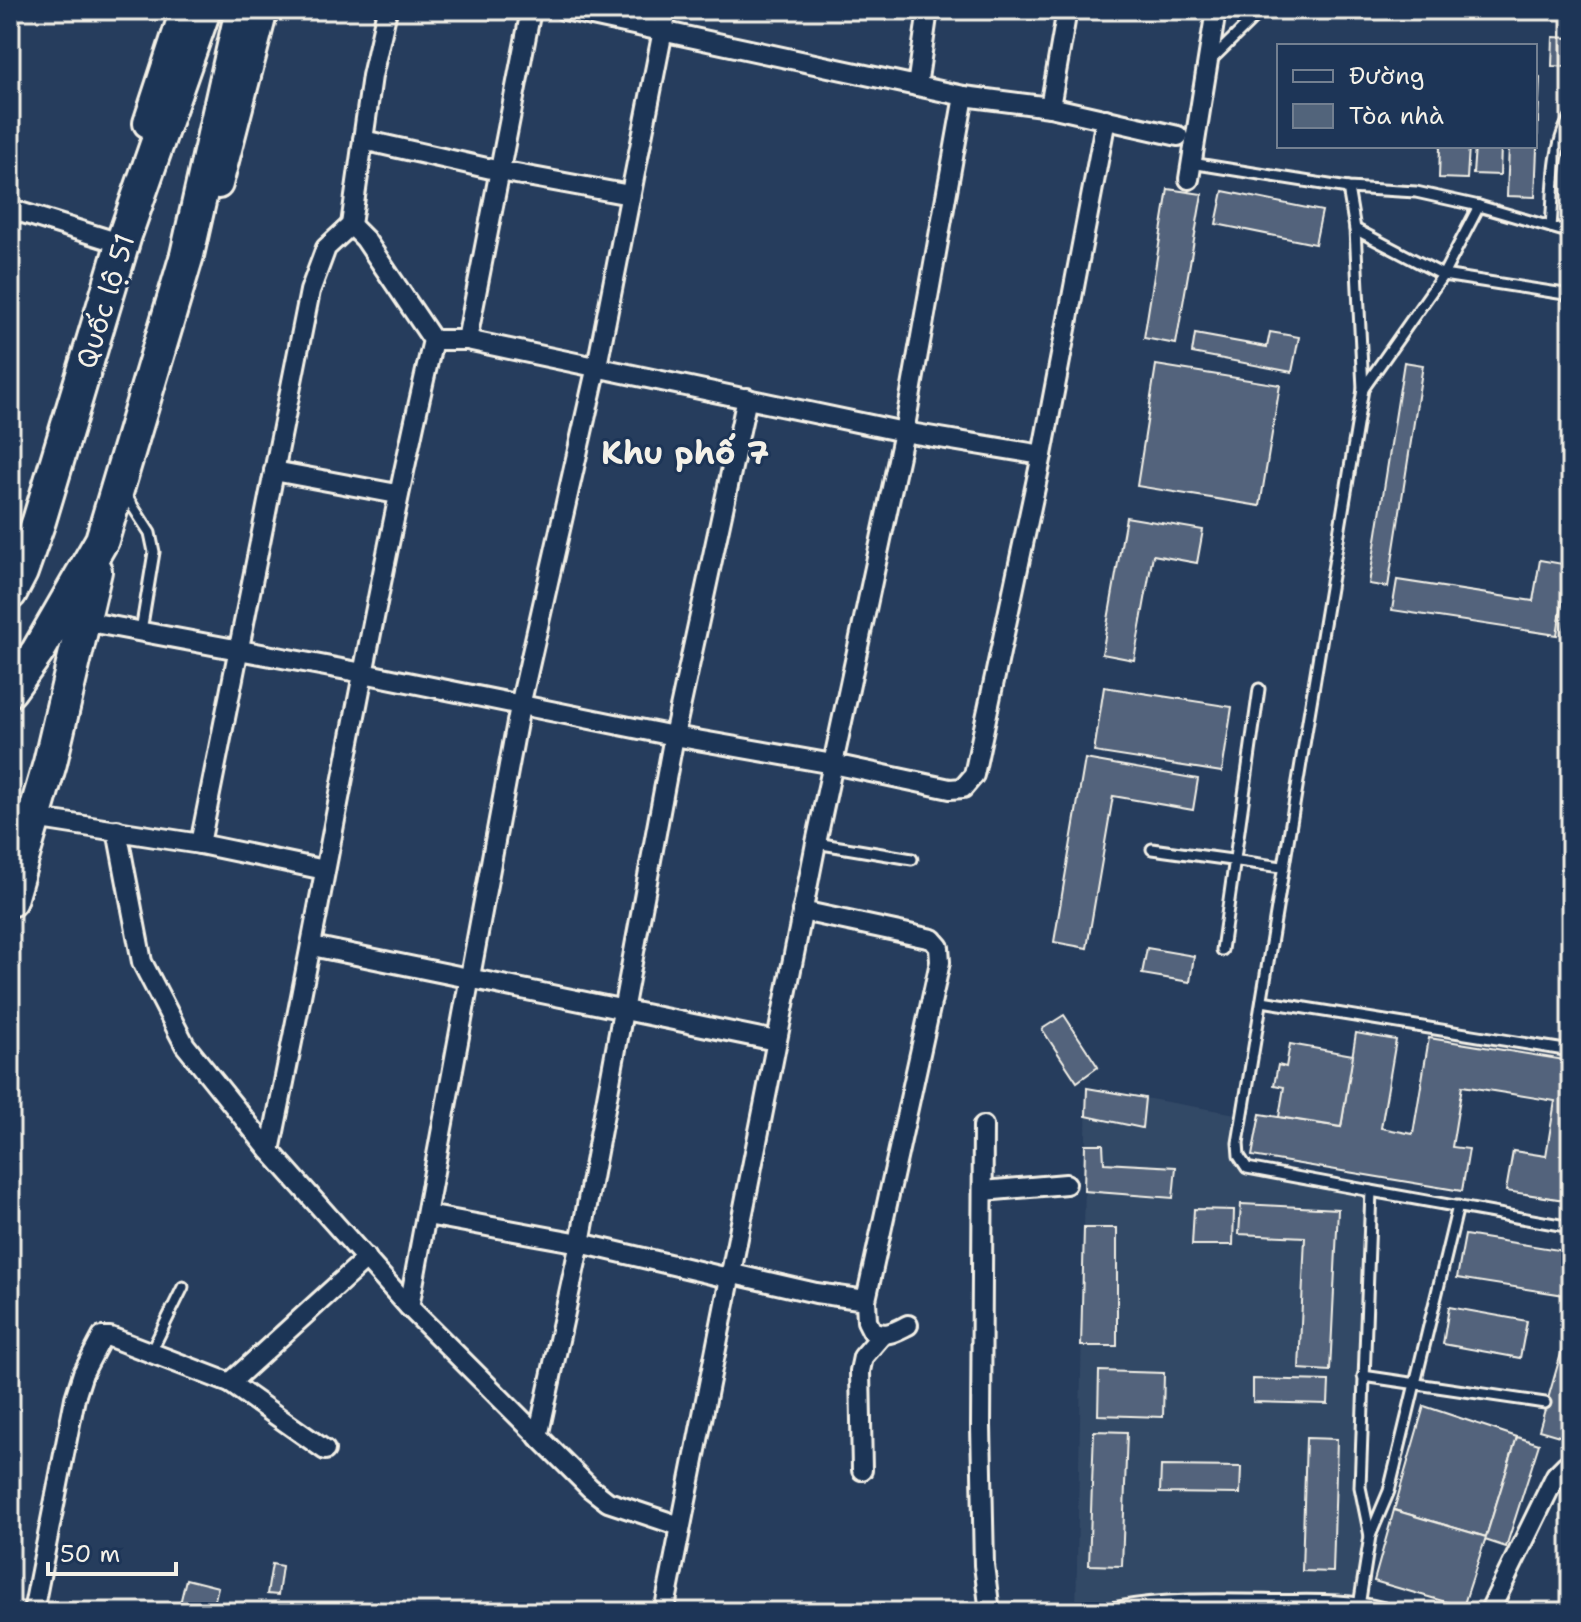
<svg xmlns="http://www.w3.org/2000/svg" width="1581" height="1622" font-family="'Shantell Sans',sans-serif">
	<rect width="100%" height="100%" fill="#263d5d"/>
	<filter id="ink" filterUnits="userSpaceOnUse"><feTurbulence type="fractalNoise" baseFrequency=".0125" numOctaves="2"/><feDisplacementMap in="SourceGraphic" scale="16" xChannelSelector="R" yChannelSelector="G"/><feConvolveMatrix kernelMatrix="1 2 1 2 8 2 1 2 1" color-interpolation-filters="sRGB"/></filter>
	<g filter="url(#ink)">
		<polygon fill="#334966" points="1087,1088 1242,1115 1238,1143 1247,1168 1371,1191 1360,1487 1370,1536 1359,1600 1146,1599 1076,1612"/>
		<g fill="#52647b" stroke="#f4f1e8" stroke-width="2">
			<polygon points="1553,37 1571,38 1571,67 1552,66"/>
			<polygon points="1535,76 1540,77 1535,197 1507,196 1509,146 1535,146"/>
			<polygon points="1440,146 1469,146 1467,179 1439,178"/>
			<polygon points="1475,146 1501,146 1500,175 1473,174"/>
			<polygon points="1168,189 1202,194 1176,344 1144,338"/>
			<polygon points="1223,191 1322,211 1315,244 1216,224"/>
			<polygon points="1270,332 1299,337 1292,372 1192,353 1195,334 1267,347"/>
			<polygon points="1404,362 1423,365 1388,587 1369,584"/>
			<polygon points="1156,365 1280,385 1260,506 1137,486"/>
			<polygon points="1126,517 1203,530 1197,563 1153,555 1134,660 1102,654"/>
			<polygon points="1540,560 1568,565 1557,635 1392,610 1397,580 1533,601"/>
			<polygon points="1571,593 1571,639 1563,637"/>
			<polygon points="1104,687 1232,707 1222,772 1094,752"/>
			<polygon points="1085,759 1198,779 1193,810 1113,796 1087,948 1054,942"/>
			<polygon points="1147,948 1194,956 1190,982 1142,974"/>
			<polygon points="1064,1015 1098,1067 1077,1082 1042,1029"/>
			<polygon points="1356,1033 1396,1040 1381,1128 1413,1134 1429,1038 1571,1061 1571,1201 1506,1191 1513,1151 1546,1156 1555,1101 1462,1086 1452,1147 1469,1149 1462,1191 1252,1156 1260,1114 1341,1127"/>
			<polygon points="1290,1044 1353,1055 1341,1127 1279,1117 1284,1087 1274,1085 1278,1065 1286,1067"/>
			<polygon points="1087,1088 1145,1098 1142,1128 1086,1116"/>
			<polygon points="1085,1144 1103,1144 1104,1163 1176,1167 1173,1198 1084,1191"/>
			<polygon points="1241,1204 1338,1209 1330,1371 1299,1369 1305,1237 1239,1234"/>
			<polygon points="1194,1209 1234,1210 1233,1245 1192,1245"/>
			<polygon points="1084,1228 1117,1228 1117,1346 1081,1346"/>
			<polygon points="1465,1235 1571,1252 1571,1296 1457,1278"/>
			<polygon points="1449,1307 1527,1321 1520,1358 1443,1344"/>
			<polygon points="1571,1319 1571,1420 1566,1438 1539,1430"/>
			<polygon points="1099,1371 1164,1373 1163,1417 1098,1415"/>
			<polygon points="1253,1379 1329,1381 1328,1404 1253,1402"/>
			<polygon points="1424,1406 1517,1437 1486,1537 1394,1510"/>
			<polygon points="1094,1431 1127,1432 1122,1566 1089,1565"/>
			<polygon points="1517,1437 1539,1444 1506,1547 1485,1540"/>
			<polygon points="1306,1438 1337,1439 1333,1572 1302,1571"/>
			<polygon points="1161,1466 1241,1467 1240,1494 1160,1493"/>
			<polygon points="1394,1510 1486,1537 1463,1607 1374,1581"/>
			<polygon points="272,1564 282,1566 278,1595 267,1594"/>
			<polygon points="186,1579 218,1587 212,1612 178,1612"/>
		</g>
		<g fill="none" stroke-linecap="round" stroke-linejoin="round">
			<g stroke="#f4f1e8" stroke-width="15">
				<g id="lane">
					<polyline points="1210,61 1262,10"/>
					<polyline points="1191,163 1348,188 1416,192 1479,206 1571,233"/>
					<polyline points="1348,188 1355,229 1363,389 1238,1143 1239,1156 1247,1168 1371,1191 1360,1487 1370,1536"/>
					<path d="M1551,227C1554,194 1552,143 1571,117"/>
					<polyline points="1355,229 1443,275 1571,295"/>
					<polyline points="1363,389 1443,275 1479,206"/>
					<polyline points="128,499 150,533 154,552 141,631"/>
					<polyline points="816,843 912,859"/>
					<polyline points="1152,849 1282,867"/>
					<polyline points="1222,950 1259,689"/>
					<polyline points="1262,1001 1571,1051"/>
					<polyline points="1371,1191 1571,1227"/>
					<polyline points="151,1352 183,1287"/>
					<polyline points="1363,1376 1545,1403"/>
					<polyline points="1359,1606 1370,1536 1389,1491 1458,1206"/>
				</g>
			</g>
			<g stroke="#f4f1e8" stroke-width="24">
				<g id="street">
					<polyline points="564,10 917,86 964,96 1050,107 1178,136"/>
					<polyline points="917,86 928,10"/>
					<polyline points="1050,107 1067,10"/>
					<polyline points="363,140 500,171 630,195"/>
					<polyline points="1189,179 1216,10"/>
					<polyline points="10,209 110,240"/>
					<polyline points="433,340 467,340 904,432 1042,455"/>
					<polyline points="467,340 531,10"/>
					<polyline points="274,471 397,494"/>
					<polyline points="84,621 363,673 674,736 833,764 950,789 963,788 974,775 1042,455 1106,119"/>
					<polyline points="34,818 200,844 325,870"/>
					<polyline points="117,830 142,962 185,1045 270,1151 409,1307 590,1488 608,1502 680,1526"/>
					<polyline points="200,844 310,291 326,248 351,225"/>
					<polyline points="312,946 776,1041"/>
					<polyline points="983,1126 981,1426 984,1565 990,1612"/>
					<path d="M270,1151C326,881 371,609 433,340L365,239L351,225L372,76L387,10"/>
					<polyline points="983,1191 1066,1184"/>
					<polyline points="427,1215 580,1243 728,1278"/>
					<polyline points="729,1273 816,1293 866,1300 940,962 939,947 932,939 802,911"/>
					<path d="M866,1300L867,1321L872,1331C887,1337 894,1332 908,1325"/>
					<polyline points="409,1307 520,706 597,366 667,10"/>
					<polyline points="230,1383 325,1450"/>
					<polyline points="538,1437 580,1243 674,736 747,398"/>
					<polyline points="862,1470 860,1371 863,1357 882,1335"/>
					<polyline points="33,1612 75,1398 83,1373 102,1337 110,1337 230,1383 367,1258"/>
					<polyline points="664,1612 816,843 904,432 964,96"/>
					<path d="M1115,1612C1168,1602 1223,1604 1277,1605C1312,1605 1347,1603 1382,1612"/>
					<polyline points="1489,1612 1556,1475 1566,1465 1571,1464"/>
				</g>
			</g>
			<g stroke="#f4f1e8" stroke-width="34">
				<g id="primary">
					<polyline points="148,123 185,10"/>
					<polyline points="218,184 263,10"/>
				</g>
			</g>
			<g stroke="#f4f1e8" stroke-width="38">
				<g id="highway">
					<polyline points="10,593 21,572 39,521 125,235 204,10"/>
					<polyline points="10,690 38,651 102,540 187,255 242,10"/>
					<polyline points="10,900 50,763 95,571"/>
				</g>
			</g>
			<use href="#lane" stroke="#1d3557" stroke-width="9"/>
			<use href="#street" stroke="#1d3557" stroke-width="18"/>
			<use href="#primary" stroke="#1d3557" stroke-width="28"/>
			<use href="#highway" stroke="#1d3557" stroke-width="32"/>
		</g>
	</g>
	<g text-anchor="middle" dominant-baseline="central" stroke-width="6" stroke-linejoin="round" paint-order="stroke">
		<g font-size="28" fill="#f4f1e8" stroke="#1d3557">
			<text transform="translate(105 301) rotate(-73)">Quốc lộ 51</text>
		</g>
		<g font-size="32" font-weight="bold" fill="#f4f1e8" stroke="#1d3557">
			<text x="685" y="452">Khu phố 7</text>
		</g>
	</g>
	<rect width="1581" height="1622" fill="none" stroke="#1d3557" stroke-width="40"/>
	<rect x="20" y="20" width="1541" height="1582" fill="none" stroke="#f4f1e8" stroke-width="3" filter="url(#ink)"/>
	<rect x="1277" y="44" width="260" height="104" fill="#1d3557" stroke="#738091" stroke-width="2"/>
	<rect x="1293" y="70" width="40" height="12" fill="#1d3557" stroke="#738091" stroke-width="2"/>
	<text x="1349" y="84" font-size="24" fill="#f4f1e8">Đường</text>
	<rect x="1293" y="104" width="40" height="24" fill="#52647b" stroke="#738091" stroke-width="2"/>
	<text x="1349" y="124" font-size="24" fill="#f4f1e8">Tòa nhà</text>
	<path d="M48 1562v12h128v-12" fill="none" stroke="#f4f1e8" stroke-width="4"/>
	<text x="60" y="1562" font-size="24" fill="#f4f1e8" stroke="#1d3557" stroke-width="6" paint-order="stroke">50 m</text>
</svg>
